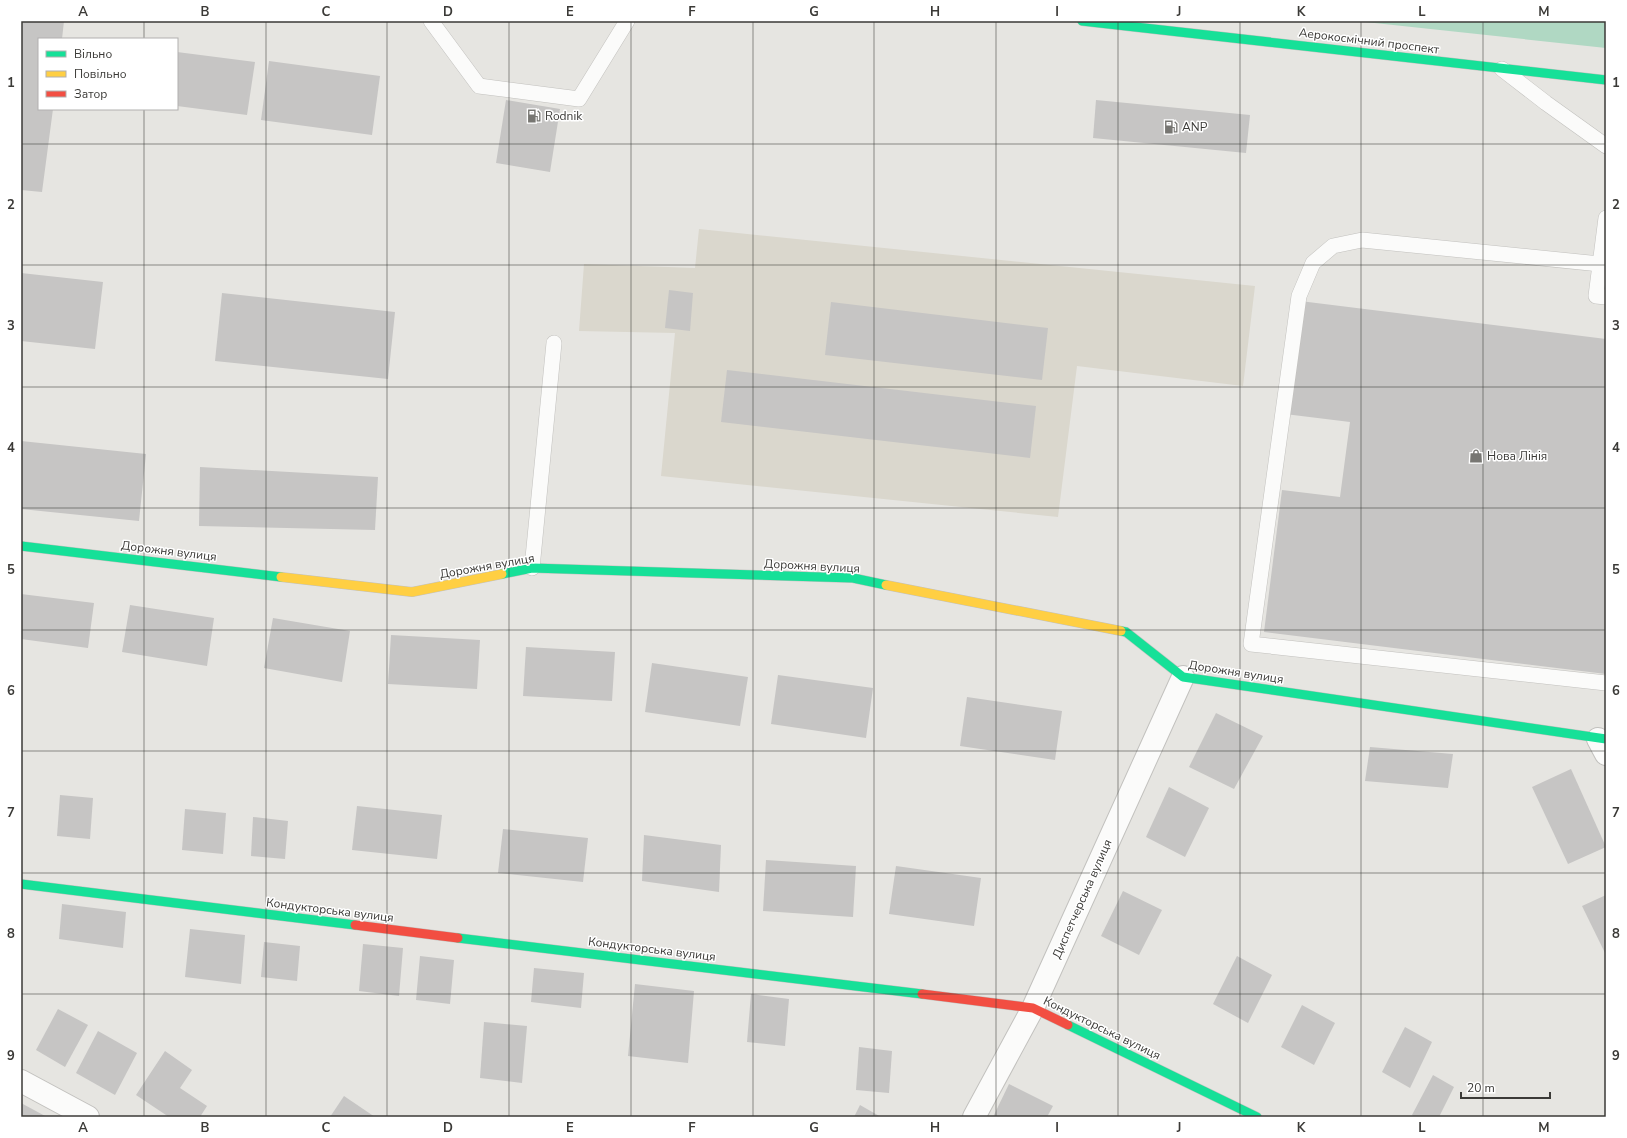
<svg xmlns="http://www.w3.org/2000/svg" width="1627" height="1138" font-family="'Nunito Sans',sans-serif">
	<rect width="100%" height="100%" fill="#e6e5e1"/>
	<polygon fill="#dad7cd" points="699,229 1255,286 1243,386 1077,366 1058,517 661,476 675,333 579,331 584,264 695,268"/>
	<polygon fill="#b0d8c3" points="1356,21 1606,21 1606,48"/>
	<g fill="#c6c5c4">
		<polygon points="21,21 64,21 62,39 39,39 39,109 53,109 42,192 21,190"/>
		<polygon points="177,52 255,62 247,115 177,106"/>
		<polygon points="269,61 380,76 372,135 261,120"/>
		<polygon points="506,100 560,109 550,172 496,163"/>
		<polygon points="1096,100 1250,115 1246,153 1093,138"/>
		<polygon points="21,273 103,282 95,349 21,341"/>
		<polygon points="669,290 693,293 690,331 665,328"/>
		<polygon points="222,293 395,312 388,379 215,361"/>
		<polygon points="1300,301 1606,339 1606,674 1264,632 1282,490 1340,497 1350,422 1285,414"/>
		<polygon points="831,302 1048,328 1042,380 825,355"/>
		<polygon points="727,370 1036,406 1030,458 721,422"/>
		<polygon points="21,441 146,454 139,521 21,509"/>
		<polygon points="200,467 378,477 375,530 199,526"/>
		<polygon points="21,594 94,603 88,648 21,639"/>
		<polygon points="130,605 214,618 207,666 122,652"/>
		<polygon points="273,618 350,631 342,682 264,668"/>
		<polygon points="391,635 480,640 477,689 388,684"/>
		<polygon points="526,647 615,652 612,701 523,696"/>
		<polygon points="652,663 748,677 740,726 645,712"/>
		<polygon points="778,675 873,688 866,738 771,724"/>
		<polygon points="967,697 1062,711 1055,760 960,746"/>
		<polygon points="1216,713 1263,736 1234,789 1189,767"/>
		<polygon points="1370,747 1453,754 1448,788 1365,781"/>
		<polygon points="1571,769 1606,847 1568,864 1532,787"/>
		<polygon points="1169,787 1209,808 1185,857 1146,837"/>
		<polygon points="60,795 93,798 90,839 57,836"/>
		<polygon points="357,806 442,815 437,859 352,850"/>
		<polygon points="185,809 226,813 223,854 182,850"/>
		<polygon points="253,817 288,821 285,859 251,856"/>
		<polygon points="503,829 588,838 583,882 498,873"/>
		<polygon points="644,835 721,845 719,892 642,881"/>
		<polygon points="766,860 856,866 853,917 763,911"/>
		<polygon points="896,866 981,878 974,926 889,914"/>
		<polygon points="1123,891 1162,910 1139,955 1101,936"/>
		<polygon points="1606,895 1606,955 1582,906"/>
		<polygon points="62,904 126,912 123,948 59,939"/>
		<polygon points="190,929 245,935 241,984 185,977"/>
		<polygon points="264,942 300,946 297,981 261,977"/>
		<polygon points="363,944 403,948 399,996 359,991"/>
		<polygon points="420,956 454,960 450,1004 416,1000"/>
		<polygon points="1237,956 1272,975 1248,1023 1213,1004"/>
		<polygon points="534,968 584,973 581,1008 531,1002"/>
		<polygon points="635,984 694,991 688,1063 628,1056"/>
		<polygon points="751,994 789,999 785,1046 747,1042"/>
		<polygon points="1302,1005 1335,1023 1314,1065 1281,1047"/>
		<polygon points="58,1009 88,1025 65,1067 36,1050"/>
		<polygon points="484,1022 527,1026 522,1083 480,1078"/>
		<polygon points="1405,1027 1432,1042 1410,1088 1382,1072"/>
		<polygon points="98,1031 137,1053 115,1095 76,1073"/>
		<polygon points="859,1047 892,1051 889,1093 856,1090"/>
		<polygon points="165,1051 192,1070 180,1088 207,1106 200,1117 169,1117 136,1095"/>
		<polygon points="1433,1075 1454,1087 1439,1117 1415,1117 1412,1115"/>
		<polygon points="1009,1084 1053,1106 1047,1117 993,1117"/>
		<polygon points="344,1096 375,1117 330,1117"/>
		<polygon points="21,1103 47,1117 21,1117"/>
		<polygon points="860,1105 881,1117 854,1117"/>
	</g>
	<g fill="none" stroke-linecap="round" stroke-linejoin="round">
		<g stroke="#c2c1be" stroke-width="16">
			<g id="lane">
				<polyline points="431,21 479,86 579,99 627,21"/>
				<polyline points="1502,69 1546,103 1606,146"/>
				<polyline points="1606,218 1596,296 1606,297"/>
				<polyline points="1600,264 1362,240 1333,246 1313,263 1299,296 1251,644 1606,683"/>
				<polyline points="532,568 554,343"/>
			</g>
		</g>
		<g stroke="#c2c1be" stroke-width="24">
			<g id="street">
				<polyline points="1598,739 1606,754"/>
				<polyline points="21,1081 88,1117"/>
				<polyline points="974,1117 1033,1008 1183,677"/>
			</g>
		</g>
		<g stroke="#c2c1be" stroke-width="10">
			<g id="fast">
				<polyline points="1082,21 1606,80"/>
				<polyline points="21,546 281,577"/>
				<polyline points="502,574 532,568 853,578 886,585"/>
				<polyline points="1121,631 1126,632 1183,677 1606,739"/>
				<polyline points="21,884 355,925"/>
				<polyline points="458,938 922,994"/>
				<polyline points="1068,1025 1257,1117"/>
			</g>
		</g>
		<g stroke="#c2c1be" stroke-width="10">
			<g id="slow">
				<polyline points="281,577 412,592 502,574"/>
				<polyline points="886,585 1121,631"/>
			</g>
		</g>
		<g stroke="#c2c1be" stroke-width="10">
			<g id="jam">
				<polyline points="355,925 458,938"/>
				<polyline points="922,994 1033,1008 1068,1025"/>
			</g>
		</g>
		<use href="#lane" stroke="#fbfbfa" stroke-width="15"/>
		<use href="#street" stroke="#fbfbfa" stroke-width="22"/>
		<use href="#fast" stroke="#16e098" stroke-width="9"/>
		<use href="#slow" stroke="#ffcf43" stroke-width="9"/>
		<use href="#jam" stroke="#f24e42" stroke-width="9"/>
	</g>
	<path fill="none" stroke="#3b3a37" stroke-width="1" stroke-opacity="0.55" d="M144,21V39M266,21V1117M387,21V1117M509,21V1117M631,21V1117M753,21V1117M874,21V1117M996,21V1117M1118,21V1117M1240,21V1117M1361,21V1117M1483,21V1117M144,109V1117M21,144H1606M21,265H1606M21,387H1606M21,508H1606M21,630H1606M21,751H1606M21,873H1606M21,994H1606"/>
	<defs>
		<g id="fuel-bare" transform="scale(1.08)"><path d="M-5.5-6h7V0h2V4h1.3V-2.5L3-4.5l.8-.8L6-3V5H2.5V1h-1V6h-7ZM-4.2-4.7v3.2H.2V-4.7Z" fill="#777672" stroke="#fff" stroke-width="2.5" paint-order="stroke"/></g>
		<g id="shop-bare" transform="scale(1.08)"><path d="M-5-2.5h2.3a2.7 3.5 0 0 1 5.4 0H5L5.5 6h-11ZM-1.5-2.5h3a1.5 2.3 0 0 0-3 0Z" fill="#777672" stroke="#fff" stroke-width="2.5" paint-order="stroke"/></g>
	</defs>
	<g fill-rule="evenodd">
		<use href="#fuel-bare" x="534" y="116"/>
		<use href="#fuel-bare" x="1171" y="127"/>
		<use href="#shop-bare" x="1476" y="456"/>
	</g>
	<g text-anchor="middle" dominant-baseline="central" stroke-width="3" stroke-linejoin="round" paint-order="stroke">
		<g font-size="12" fill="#3b3a37" stroke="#fff">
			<text transform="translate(1369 41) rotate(7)">Аерокосмічний проспект</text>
			<text transform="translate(169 551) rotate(7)">Дорожня вулиця</text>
			<text transform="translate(487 566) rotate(-10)">Дорожня вулиця</text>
			<text transform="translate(812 566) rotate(3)">Дорожня вулиця</text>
			<text transform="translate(1236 672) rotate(9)">Дорожня вулиця</text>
			<text transform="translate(1082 899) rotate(-66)">Диспетчерська вулиця</text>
			<text transform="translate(330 910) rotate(7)">Кондукторська вулиця</text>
			<text transform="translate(652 949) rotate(7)">Кондукторська вулиця</text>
			<text transform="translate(1102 1028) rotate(26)">Кондукторська вулиця</text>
		</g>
		<g font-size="12" fill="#3b3a37" stroke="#fff" text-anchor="start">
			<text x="545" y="116">Rodnik</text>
			<text x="1182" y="127">ANP</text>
			<text x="1487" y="456">Нова Лінія</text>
		</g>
	</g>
	<rect width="1627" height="1138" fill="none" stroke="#ffffff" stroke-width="44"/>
	<rect x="38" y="38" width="140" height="72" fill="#ffffff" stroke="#b1b0af"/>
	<rect x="46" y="51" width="20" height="6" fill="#16e098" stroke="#b1b0af"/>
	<text x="74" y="58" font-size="12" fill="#3b3a37">Вільно</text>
	<rect x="46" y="71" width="20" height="6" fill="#ffcf43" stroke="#b1b0af"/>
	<text x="74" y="78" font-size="12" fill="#3b3a37">Повільно</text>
	<rect x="46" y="91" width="20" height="6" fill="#f24e42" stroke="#b1b0af"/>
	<text x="74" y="98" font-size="12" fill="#3b3a37">Затор</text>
	<path d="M1461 1092v6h89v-6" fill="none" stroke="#3b3a37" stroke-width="2"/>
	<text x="1467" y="1092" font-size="12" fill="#3b3a37" stroke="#ffffff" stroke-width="3" paint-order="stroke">20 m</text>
	<rect x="22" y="22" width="1583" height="1094" fill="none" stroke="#3b3a37" stroke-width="1.5"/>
	<g font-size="13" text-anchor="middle" font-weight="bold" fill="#3b3a37">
		<text x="83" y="16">A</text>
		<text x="205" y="16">B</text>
		<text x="326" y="16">C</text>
		<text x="448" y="16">D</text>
		<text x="570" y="16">E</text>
		<text x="692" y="16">F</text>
		<text x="814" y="16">G</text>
		<text x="935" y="16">H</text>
		<text x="1057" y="16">I</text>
		<text x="1179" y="16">J</text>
		<text x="1301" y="16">K</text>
		<text x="1422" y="16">L</text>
		<text x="1544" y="16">M</text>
		<text x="11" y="87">1</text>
		<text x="1616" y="87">1</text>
		<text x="11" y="209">2</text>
		<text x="1616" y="209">2</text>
		<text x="11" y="330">3</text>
		<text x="1616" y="330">3</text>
		<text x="11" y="452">4</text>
		<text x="1616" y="452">4</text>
		<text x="11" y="574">5</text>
		<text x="1616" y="574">5</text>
		<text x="11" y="695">6</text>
		<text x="1616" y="695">6</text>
		<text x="11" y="817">7</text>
		<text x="1616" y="817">7</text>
		<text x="11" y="938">8</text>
		<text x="1616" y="938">8</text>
		<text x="11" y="1060">9</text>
		<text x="1616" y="1060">9</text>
		<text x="83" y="1132">A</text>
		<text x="205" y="1132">B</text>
		<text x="326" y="1132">C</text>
		<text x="448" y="1132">D</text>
		<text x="570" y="1132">E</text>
		<text x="692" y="1132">F</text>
		<text x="814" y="1132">G</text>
		<text x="935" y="1132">H</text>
		<text x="1057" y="1132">I</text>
		<text x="1179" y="1132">J</text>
		<text x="1301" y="1132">K</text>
		<text x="1422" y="1132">L</text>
		<text x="1544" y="1132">M</text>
	</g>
</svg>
